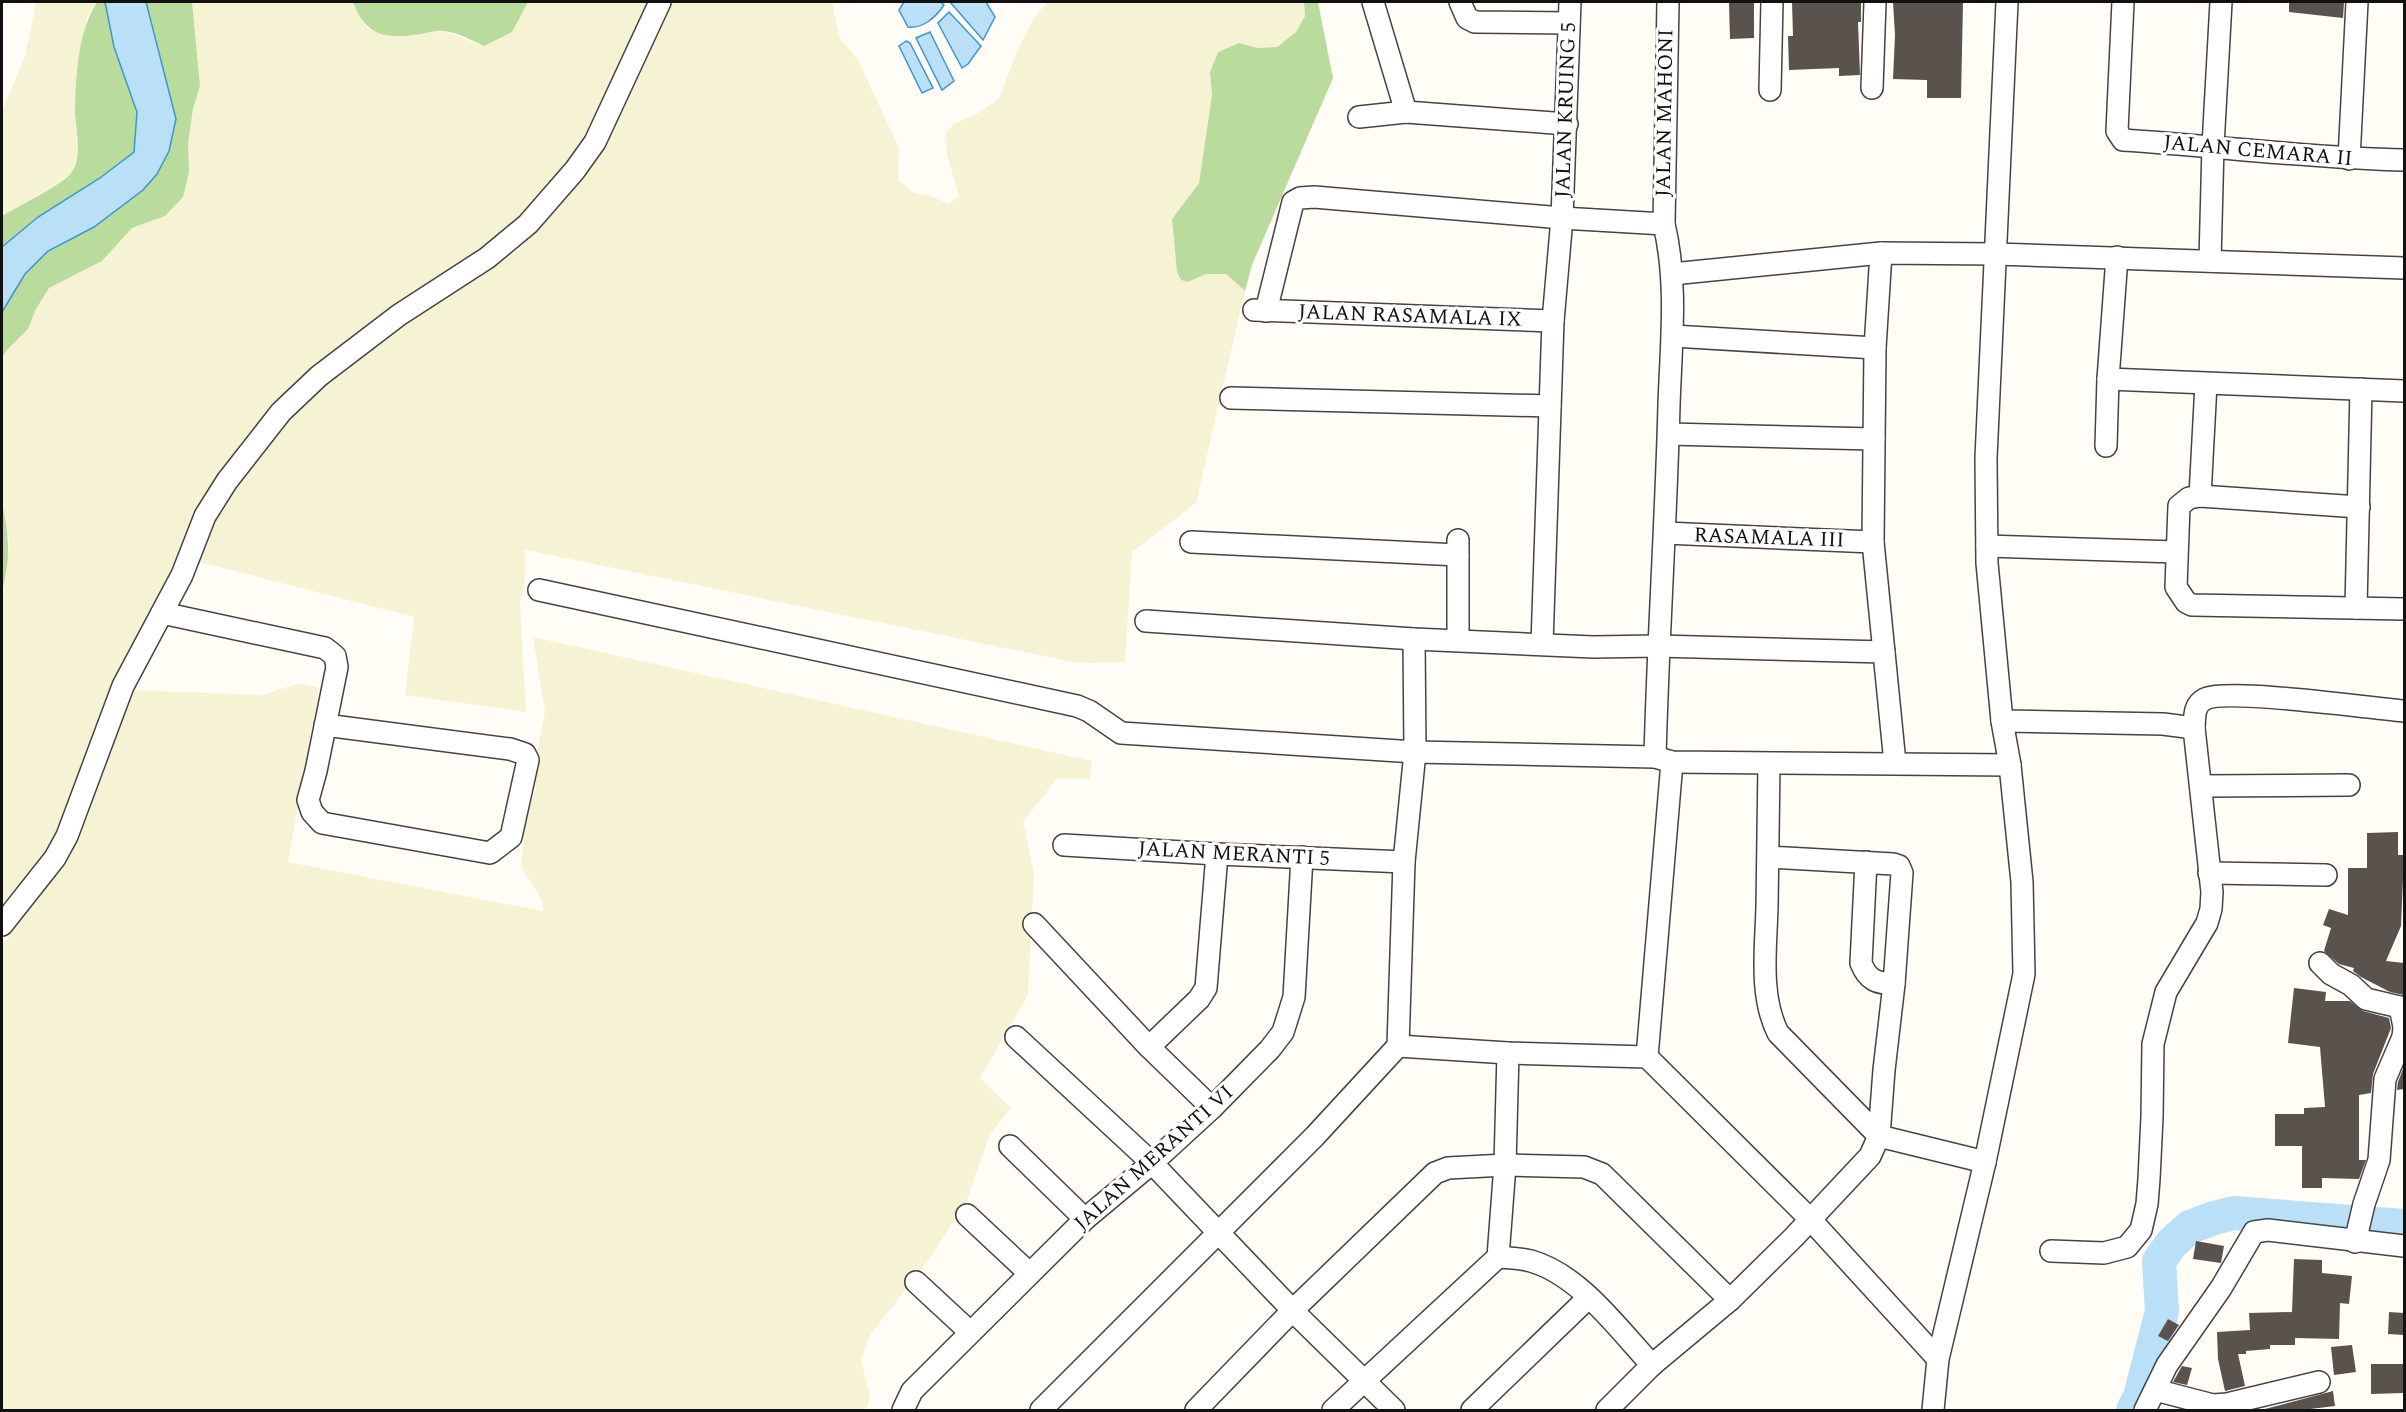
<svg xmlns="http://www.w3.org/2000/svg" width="2406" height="1412" font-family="Spectral,serif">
	<rect width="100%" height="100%" fill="#fffdf5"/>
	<g fill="#f6f3d4">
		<polygon points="36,2 97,2 87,17 79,58 75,109 77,155 72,173 47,190 2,216 2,111 25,57"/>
		<polygon points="192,2 353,2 359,15 367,28 386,35 409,35 443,31 484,46 522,11 528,2 648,2 586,137 567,164 520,217 481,250 393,306 313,369 273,405 244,439 219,475 196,512 173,571 58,831 46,852 2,909 2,591 6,575 9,541 2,503 2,358 6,351 28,329 36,309 49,288 102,261 132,228 165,216 189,172 188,143 193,109 200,86"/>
		<polygon points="672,2 833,2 834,13 840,38 858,60 899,148 898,179 914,193 931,196 948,204 959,196 947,155 945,133 954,124 980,112 999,99 1017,51 1034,18 1047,2 1304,2 1305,16 1296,32 1276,47 1258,48 1239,43 1218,52 1210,72 1212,95 1199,183 1172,219 1177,272 1181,280 1188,282 1206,274 1226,274 1245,291 1196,503 1132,552 1125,662 1078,663 525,550 525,579 520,605 526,712 405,695 414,617 199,562 216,521 236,487 289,420 327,385 406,324 517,251 536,232 584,177 605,148"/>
		<polygon points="533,637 1092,761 1090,779 1057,778 1023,822 1034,873 1028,995 980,1078 1011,1108 990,1134 967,1200 928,1261 870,1335 861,1360 870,1396 867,1410 2,1410 2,945 65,864 78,841 134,690 262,695 300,683 319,688 288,862 543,911 542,900 521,867 527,811 535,793 537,753 545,712"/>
	</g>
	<g fill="#b9dc9c">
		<path d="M97,2H105L114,47L137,112L134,152L100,178L38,217L2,247V216C15,208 65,183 72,172C83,156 75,127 75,109C76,73 78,32 97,2Z"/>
		<polygon points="146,2 192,2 200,86 193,109 188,143 189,172 183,197 165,216 132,228 102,261 49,288 36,309 28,329 6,351 2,358 2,312 25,274 48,251 94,227 143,190 152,29"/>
		<path d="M353,2H528L512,32L484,46C472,40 458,33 444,31C437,30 428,33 421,34C386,39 366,37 353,2Z"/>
		<polygon points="1304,2 1318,2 1333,78 1252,265 1245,291 1226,274 1206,274 1188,282 1181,280 1177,272 1172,219 1199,183 1212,95 1210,72 1218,52 1239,43 1258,48 1277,47 1296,32 1305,16"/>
		<path d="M2,503C9,536 11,558 2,591Z"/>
	</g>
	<g fill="#b9e0f7" stroke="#3f96cf" stroke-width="1.5">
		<polygon points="105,2 146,2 176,119 169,151 157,174 143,190 94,227 48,251 25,274 2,312 2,247 38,217 100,178 134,152 137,112 114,47"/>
		<path d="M904,2H941L944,5C936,17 923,29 908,27L899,10Z"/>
		<polygon points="950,2 986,2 995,17 983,40"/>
		<polygon points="949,12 981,46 968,64 962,68 938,23"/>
		<polygon points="930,32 954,81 942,90 916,38"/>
		<polygon points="906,41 910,43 933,88 922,93 899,46"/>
	</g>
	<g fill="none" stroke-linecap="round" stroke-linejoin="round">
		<polyline stroke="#b9e0f7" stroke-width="34" points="2133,1410 2140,1397 2162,1311 2159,1261 2172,1243 2190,1227 2214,1218 2234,1213 2404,1226"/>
	</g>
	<g fill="#5a524d">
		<polygon points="1754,2 1754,38 1730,39 1729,3"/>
		<polygon points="1792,2 1861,2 1861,22 1858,22 1860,75 1839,76 1839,68 1789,70 1788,36 1793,36"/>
		<polygon points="1893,2 1963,2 1961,98 1927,98 1927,80 1893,79 1895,35"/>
		<polygon points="2289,2 2344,2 2343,18 2289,12"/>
		<polygon points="2398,832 2398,855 2404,855 2401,926 2386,961 2404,963 2404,995 2390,992 2361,977 2353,971 2354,968 2339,964 2324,951 2331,928 2323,925 2329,909 2348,915 2348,868 2367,868 2367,833"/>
		<polygon points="2294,988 2326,992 2325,1001 2350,1001 2363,1011 2389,1018 2391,1028 2373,1074 2371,1093 2359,1095 2359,1160 2366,1160 2359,1179 2322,1178 2322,1188 2302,1188 2302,1146 2275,1146 2275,1114 2304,1114 2304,1108 2325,1107 2320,1047 2288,1043"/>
		<polygon points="2403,1069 2404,1089 2397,1090 2398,1082"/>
		<polygon points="2196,1241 2224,1246 2221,1263 2193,1259"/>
		<polygon points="2294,1259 2322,1260 2322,1273 2352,1276 2349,1304 2340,1303 2339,1339 2295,1338 2295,1345 2270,1345 2270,1349 2246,1351 2246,1354 2238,1354 2245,1386 2225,1391 2218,1359 2217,1332 2250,1330 2249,1313 2292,1312"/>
		<polygon points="2389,1312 2404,1313 2404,1335 2388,1334"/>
		<polygon points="2168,1319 2179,1325 2168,1341 2158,1336"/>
		<polygon points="2352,1345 2356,1372 2334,1375 2331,1347"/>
		<polygon points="2371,1364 2404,1364 2404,1393 2371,1394"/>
		<polygon points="2182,1366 2192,1368 2187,1385 2173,1382"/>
		<polygon points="2333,1391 2335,1406 2302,1410 2261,1410"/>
	</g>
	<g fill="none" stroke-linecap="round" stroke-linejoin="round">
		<g stroke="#444" stroke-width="24">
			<g id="street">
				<polyline points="1373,2 1406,112"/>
				<polyline points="1460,2 1467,18 1475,22 1569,23"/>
				<path d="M2123,2L2117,131L2123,140C2217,146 2310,158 2404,160"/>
				<polyline points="1872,88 1875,2"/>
				<polyline points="1770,90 1772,2"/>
				<polyline points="1359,117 1406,112 1567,124"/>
				<polyline points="2349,159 2357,2"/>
				<polyline points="1664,224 1668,2"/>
				<polyline points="1881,253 1875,348 1873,542 1895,763"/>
				<polyline points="2210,261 2213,146 2221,2"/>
				<polyline points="1672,274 1881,253 1996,254 2404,268"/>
				<polyline points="1254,310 1553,321"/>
				<path d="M1266,311L1293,202L1300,198L1314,197L1562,218L1664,224C1678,283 1671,345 1669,405C1666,523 1658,640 1655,757"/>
				<polyline points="1673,336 1875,348"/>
				<polyline points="2108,379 2404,391"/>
				<polyline points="1231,398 1550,406"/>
				<polyline points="1669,434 1874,439"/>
				<polyline points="2106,446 2108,379 2117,257"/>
				<polyline points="2200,496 2206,384"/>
				<polyline points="2359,507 2200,496 2189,498 2179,506 2176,587 2186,602 2192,605 2404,609"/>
				<polyline points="1665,533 1873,542"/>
				<polyline points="1458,540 1458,640"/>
				<polyline points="1191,542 1458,555"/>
				<polyline points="1987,546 2176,552"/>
				<polyline points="539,590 1077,706 1089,711 1121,733 1415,752 1414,639"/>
				<polyline points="2356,608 2361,389"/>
				<polyline points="162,613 325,648 335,656 337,667 316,771 308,800 312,812 322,823 490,853 511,837 528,760 525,754 510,749 325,725"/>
				<polyline points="1146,621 1414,639 1593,647 1658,646 1884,652"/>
				<polyline points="1542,644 1553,321 1562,218 1570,2"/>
				<path d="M2002,721L2163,724L2194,728C2195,718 2193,705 2205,699C2227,688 2371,708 2404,711"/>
				<polyline points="2202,786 2349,785"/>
				<polyline points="1064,845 1217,854 1404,862"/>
				<path d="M1768,857L1893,864L1899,866L1902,873L1894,984L1884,1070L1879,1136L1778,1033C1759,995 1766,948 1767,907C1768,859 1768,812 1769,764"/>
				<path d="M1866,862L1861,963C1868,981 1877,983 1894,984"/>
				<polyline points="2209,873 2326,875"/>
				<polyline points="1034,924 1149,1047 1212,1108"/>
				<polyline points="2,925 55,858 67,836 123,686 182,575 205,516 227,481 281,412 319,376 399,315 487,258 528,224 575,170 595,142 660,2"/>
				<polyline points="2320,963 2331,974 2351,985 2366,999 2404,1008"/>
				<polyline points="1016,1037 1152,1163 1298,1316 1394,1410"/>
				<polyline points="1398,1046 1508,1053 1647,1057 1810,1219 1938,1359"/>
				<polyline points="1149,1047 1199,999 1206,988 1217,854"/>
				<polyline points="1647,1057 1672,762"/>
				<polyline points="1010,1146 1085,1219"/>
				<polyline points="967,1215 1029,1273"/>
				<polyline points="2355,1242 2364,1204 2379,1160 2385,1079 2403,1037 2404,1027 2400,1007"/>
				<polyline points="2051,1251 2104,1253 2127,1247 2141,1230 2147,1204 2149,1179 2152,1117 2153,1044 2166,992 2207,923 2211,909 2212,892 2194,728"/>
				<path d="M1498,1257C1509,1258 1520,1258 1531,1261C1580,1275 1618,1329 1652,1365"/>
				<polyline points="916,1282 970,1332"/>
				<polyline points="2155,1390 2213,1405 2227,1404 2319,1382"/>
				<polyline points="903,1410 912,1391 1085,1219 1152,1163 1212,1108 1270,1049 1283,1032 1294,997 1302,857"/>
				<polyline points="1041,1410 1315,1136 1398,1046 1404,862 1415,752 1655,757 1672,762 2010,765"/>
				<polyline points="1196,1410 1293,1310 1435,1173 1448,1168 1505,1165 1584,1167 1602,1174 1730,1300"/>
				<polyline points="1333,1410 1498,1257 1505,1165 1508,1053"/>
				<polyline points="1472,1410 1588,1298"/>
				<polyline points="1607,1410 1652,1365 1730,1300 1794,1237 1870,1156 1879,1136 1985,1162"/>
				<polyline points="1933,1410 1938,1359 1985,1162 2024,974 2022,882 2010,765 2002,721 1987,563 1986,458 2007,2"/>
				<polyline points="2145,1410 2167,1365 2221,1288 2254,1232 2268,1230 2404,1246"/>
			</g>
		</g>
		<use href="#street" stroke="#fff" stroke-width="21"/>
	</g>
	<g text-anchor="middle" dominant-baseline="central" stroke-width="6" stroke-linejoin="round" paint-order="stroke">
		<g font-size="21" fill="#111" stroke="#fff">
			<text transform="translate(1566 110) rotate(-88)">JALAN KRUING 5</text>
			<text transform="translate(1665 113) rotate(-89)">JALAN MAHONI</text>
			<text transform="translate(2258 151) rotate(5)">JALAN CEMARA II</text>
			<text transform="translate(1410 316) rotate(2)">JALAN RASAMALA IX</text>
			<text transform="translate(1769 538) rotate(2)">RASAMALA III</text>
			<text transform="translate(1234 854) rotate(3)">JALAN MERANTI 5</text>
			<text transform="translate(1154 1158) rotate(-42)">JALAN MERANTI VI</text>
		</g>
	</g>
	<rect width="2406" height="1412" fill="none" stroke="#111111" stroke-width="6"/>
</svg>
